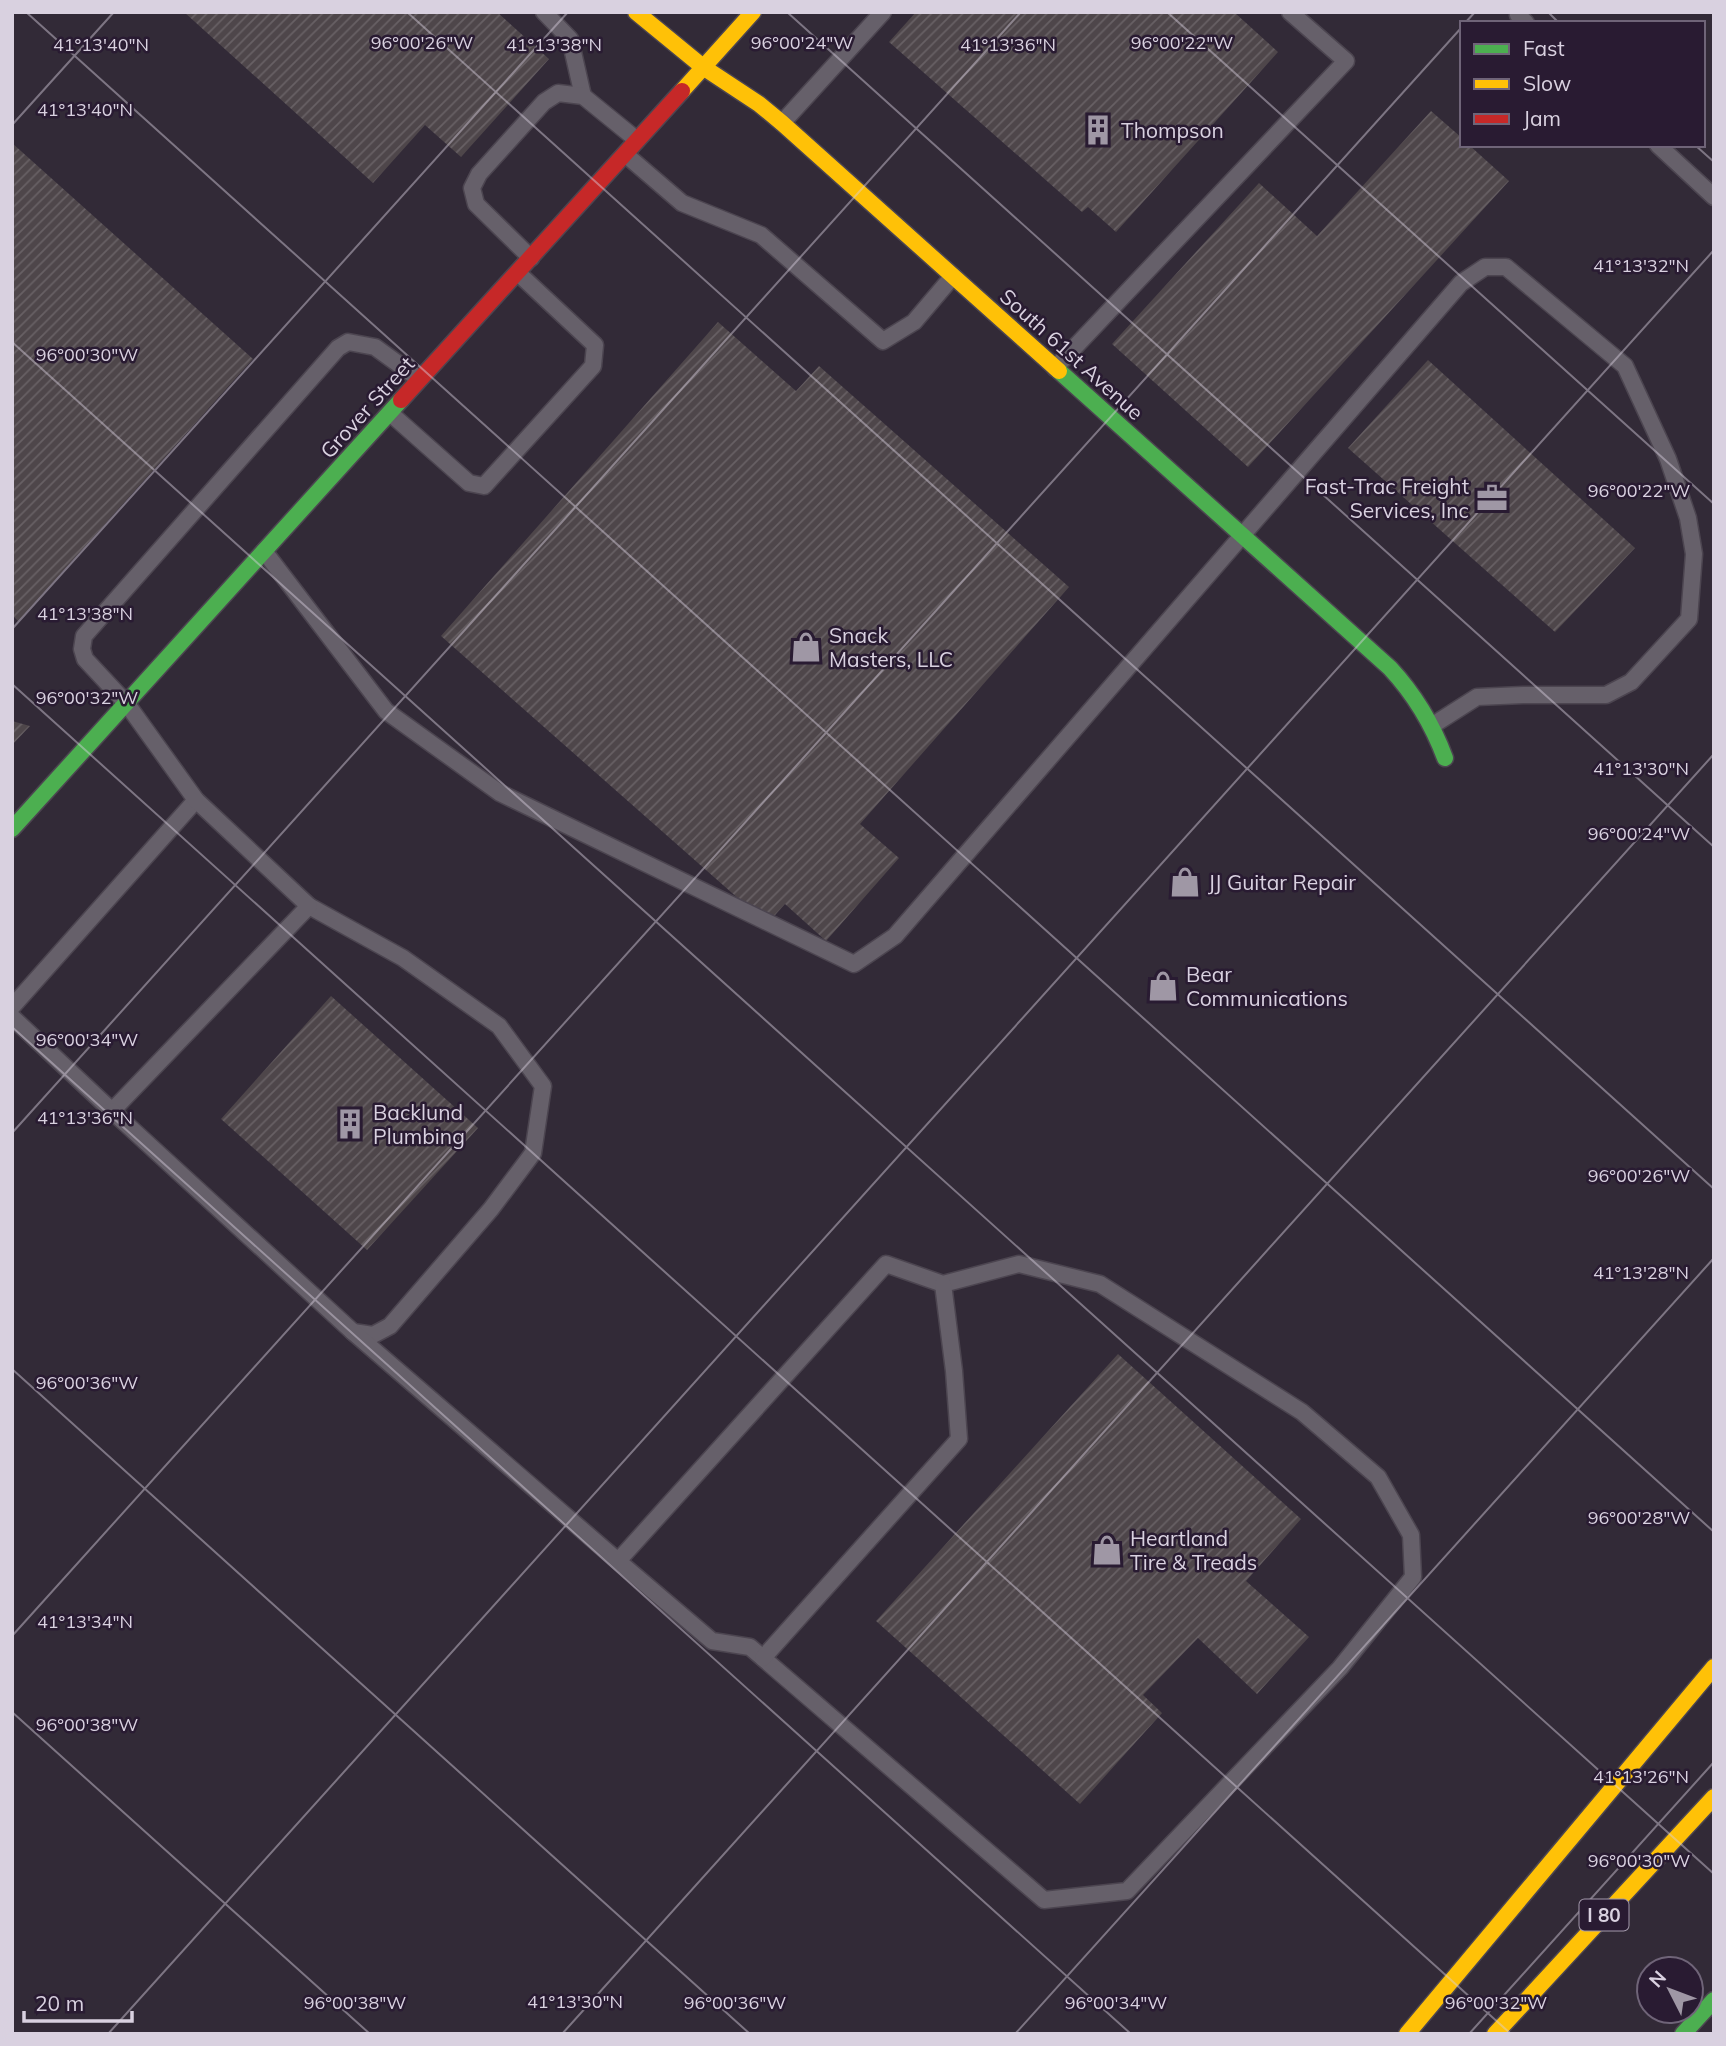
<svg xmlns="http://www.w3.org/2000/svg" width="1726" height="2046" font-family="Mulish,sans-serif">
	<defs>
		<pattern id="building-hatch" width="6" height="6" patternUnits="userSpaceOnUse" patternTransform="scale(1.75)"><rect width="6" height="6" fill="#4e464a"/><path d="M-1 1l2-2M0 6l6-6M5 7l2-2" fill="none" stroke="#676064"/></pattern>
	</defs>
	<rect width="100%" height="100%" fill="#322a37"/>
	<g fill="url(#building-hatch)">
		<polygon points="184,12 497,12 549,59 461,157 425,125 373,183"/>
		<polygon points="916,12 1234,12 1278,52 1116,232 1088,207 1082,212 889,42"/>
		<polygon points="1431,111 1462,138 1462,145 1469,145 1509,181 1248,467 1112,344 1259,183 1317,236"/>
		<polygon points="12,143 253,359 18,621 12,615"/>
		<polygon points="718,322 796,391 819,366 1069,587 860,824 899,858 826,941 785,904 767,924 441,636"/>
		<polygon points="1428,360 1635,548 1555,632 1348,448"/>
		<polygon points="12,721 30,726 12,745"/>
		<polygon points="331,996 478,1128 367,1250 221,1119"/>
		<polygon points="1118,1354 1301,1519 1246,1581 1309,1637 1257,1694 1198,1638 1143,1695 1162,1713 1080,1804 876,1621"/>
	</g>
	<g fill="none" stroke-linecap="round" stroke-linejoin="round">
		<g stroke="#4c4550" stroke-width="19">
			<g id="lane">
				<polyline points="544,12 570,39 583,96"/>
				<polyline points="1520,12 1518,15 1526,23"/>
				<polyline points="782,123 883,12"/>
				<polyline points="1658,145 1714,197"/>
				<polyline points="625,154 682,203 761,235 883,341 914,322 953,276"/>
				<polyline points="531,258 476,204 472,188 479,174 544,102 558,93 583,96 637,140"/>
				<polyline points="1055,368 1346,61 1290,12"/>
				<polyline points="390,413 469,483 484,486 593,366 595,345 518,273"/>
				<polyline points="264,551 386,711 500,793 854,964 895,936 1461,283 1485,267 1506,267 1625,366 1668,459 1688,518 1694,554 1689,619 1631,682 1606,695 1523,695 1477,697 1433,725"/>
				<polyline points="309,906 403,958 499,1026 543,1086 533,1153 491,1209 390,1326 373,1335 353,1332"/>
				<polyline points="12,1007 196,800"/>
				<polyline points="12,1017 112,1111 309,906 196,800 127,704 85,659 82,649 84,636 338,348 348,342 375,347 419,379"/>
				<polyline points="112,1111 353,1332 618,1561 886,1264 943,1284 1019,1264 1100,1284 1302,1412 1378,1477 1411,1535 1413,1577 1340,1668 1127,1891 1044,1900 750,1647 712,1641 618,1561"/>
				<polyline points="763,1658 959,1439 954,1371 943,1284"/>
			</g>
		</g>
		<g stroke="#4c4550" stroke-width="19">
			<g id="fast">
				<path d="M1059,371L1390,668C1415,695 1432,723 1445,758"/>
				<polyline points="12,829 401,400"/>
				<polyline points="1683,2034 1714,2000"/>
			</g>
		</g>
		<g stroke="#4c4550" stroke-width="19">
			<g id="slow">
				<polyline points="636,12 703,67 759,104 782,123 1059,371"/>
				<polyline points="682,91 753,12"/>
				<polyline points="1407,2034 1714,1667"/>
				<polyline points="1495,2034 1714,1797"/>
			</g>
		</g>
		<g stroke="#4c4550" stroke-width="19">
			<polyline id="jam" points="401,400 682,91"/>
		</g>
		<use href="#lane" stroke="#66606a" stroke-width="16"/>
		<use href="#fast" stroke="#4caf50" stroke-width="16"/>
		<use href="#slow" stroke="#ffc107" stroke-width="16"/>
		<use href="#jam" stroke="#c62828" stroke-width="16"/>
	</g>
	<path fill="none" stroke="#d9d1e0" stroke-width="2" stroke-opacity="0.45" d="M26,12L1714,1532M407,12L1714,1189M787,12L1714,847M1167,12L1714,504M1548,12L1559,23M1465,23L1475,12M12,125L114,12M1695,145L1714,162M12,342L1714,1874M12,629L568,12M12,684L1511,2034M12,1027L1131,2034M12,1133L1021,12M12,1369L750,2034M12,1636L1462,27M12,1712L370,2034M108,2034L1714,250M562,2034L1714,754M1015,2034L1714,1258M1469,2034L1714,1762"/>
	<defs>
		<g id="building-bare" transform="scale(2.415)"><path d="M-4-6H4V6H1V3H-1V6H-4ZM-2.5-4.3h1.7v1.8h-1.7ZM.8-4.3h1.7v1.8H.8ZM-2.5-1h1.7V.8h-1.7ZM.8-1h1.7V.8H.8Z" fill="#9f97a5" stroke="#291b32" stroke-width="2.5" paint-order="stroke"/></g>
		<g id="office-bare" transform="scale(2.415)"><path d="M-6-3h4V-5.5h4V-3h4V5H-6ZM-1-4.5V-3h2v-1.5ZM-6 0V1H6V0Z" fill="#9f97a5" stroke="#291b32" stroke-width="2.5" paint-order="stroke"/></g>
		<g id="shop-bare" transform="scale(2.415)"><path d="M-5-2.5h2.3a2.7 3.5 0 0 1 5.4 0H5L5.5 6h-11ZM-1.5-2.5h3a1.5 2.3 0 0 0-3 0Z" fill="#9f97a5" stroke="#291b32" stroke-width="2.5" paint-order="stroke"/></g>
	</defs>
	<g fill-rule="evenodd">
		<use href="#building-bare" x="1098" y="130"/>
		<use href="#office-bare" x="1492" y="498"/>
		<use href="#shop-bare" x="806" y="647"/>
		<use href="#shop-bare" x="1185" y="882"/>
		<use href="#shop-bare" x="1163" y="986"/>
		<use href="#building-bare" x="350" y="1124"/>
		<use href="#shop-bare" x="1107" y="1550"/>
	</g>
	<g text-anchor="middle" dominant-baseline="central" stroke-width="5" stroke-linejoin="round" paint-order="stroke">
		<rect fill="#291b32" stroke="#a49aac" stroke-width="2" x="1579.5" y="1899.5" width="49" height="31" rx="5"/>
		<g font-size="19" font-weight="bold" fill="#d9d1e0">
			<text x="1604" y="1915">I 80</text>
		</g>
		<g font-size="21" fill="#d9d1e0" stroke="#291b32" text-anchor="start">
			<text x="1121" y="130">Thompson</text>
			<text x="1469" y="486" text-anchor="end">Fast-Trac Freight<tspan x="1469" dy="24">Services, Inc</tspan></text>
			<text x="829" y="635">Snack<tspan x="829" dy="24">Masters, LLC</tspan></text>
			<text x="1208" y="882">JJ Guitar Repair</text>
			<text x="1186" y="974">Bear<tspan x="1186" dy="24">Communications</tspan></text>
			<text x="373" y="1112">Backlund<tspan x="373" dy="24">Plumbing</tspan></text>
			<text x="1130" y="1538">Heartland<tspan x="1130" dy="24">Tire &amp; Treads</tspan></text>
		</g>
		<g font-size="21" fill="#d9d1e0" stroke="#291b32">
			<text transform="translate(1072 354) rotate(42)">South 61st Avenue</text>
			<text transform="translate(367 407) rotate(-48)">Grover Street</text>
		</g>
	</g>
	<g font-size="18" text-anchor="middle" fill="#d9d1e0" stroke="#291b32" stroke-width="5" stroke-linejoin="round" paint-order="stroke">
		<text x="422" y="49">96°00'26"W</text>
		<text x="802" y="49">96°00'24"W</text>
		<text x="1182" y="49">96°00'22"W</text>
		<text x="1008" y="51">41°13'36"N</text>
		<text x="101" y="51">41°13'40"N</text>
		<text x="554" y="51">41°13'38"N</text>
		<text x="85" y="116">41°13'40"N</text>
		<text x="1641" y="272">41°13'32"N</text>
		<text x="87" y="361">96°00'30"W</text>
		<text x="1639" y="497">96°00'22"W</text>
		<text x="85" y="620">41°13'38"N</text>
		<text x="87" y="704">96°00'32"W</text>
		<text x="1641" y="775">41°13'30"N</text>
		<text x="1639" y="840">96°00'24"W</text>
		<text x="87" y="1046">96°00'34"W</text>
		<text x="85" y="1124">41°13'36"N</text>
		<text x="1639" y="1182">96°00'26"W</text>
		<text x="1641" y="1279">41°13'28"N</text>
		<text x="87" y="1389">96°00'36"W</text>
		<text x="1639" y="1524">96°00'28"W</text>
		<text x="85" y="1628">41°13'34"N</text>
		<text x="87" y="1731">96°00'38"W</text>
		<text x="1641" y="1783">41°13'26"N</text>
		<text x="1639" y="1867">96°00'30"W</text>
		<text x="575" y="2008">41°13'30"N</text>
		<text x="355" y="2009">96°00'38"W</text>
		<text x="735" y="2009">96°00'36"W</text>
		<text x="1116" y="2009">96°00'34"W</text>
		<text x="1496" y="2009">96°00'32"W</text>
	</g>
	<rect width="1726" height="2046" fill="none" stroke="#d9d1e0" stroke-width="28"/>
	<rect x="1460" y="21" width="245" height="126" fill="#291b32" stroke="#6f6478" stroke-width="2"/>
	<rect x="1474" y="44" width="35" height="10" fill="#4caf50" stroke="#6f6478" stroke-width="2"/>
	<text x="1523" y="56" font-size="21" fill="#d9d1e0">Fast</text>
	<rect x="1474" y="79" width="35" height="10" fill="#ffc107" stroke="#6f6478" stroke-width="2"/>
	<text x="1523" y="91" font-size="21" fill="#d9d1e0">Slow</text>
	<rect x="1474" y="114" width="35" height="10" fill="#c62828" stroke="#6f6478" stroke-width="2"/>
	<text x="1523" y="126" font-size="21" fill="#d9d1e0">Jam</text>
	<g transform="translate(1670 1990) rotate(312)"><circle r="33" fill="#291b32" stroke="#6f6478" stroke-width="2"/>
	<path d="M0-5L12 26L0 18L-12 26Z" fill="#9f97a5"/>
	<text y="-10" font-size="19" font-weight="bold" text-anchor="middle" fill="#d9d1e0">N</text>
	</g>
	<path d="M24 2011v10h108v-10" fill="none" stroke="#d9d1e0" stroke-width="3.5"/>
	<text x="35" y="2011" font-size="21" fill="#d9d1e0" stroke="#291b32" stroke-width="5" paint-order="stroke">20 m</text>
</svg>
